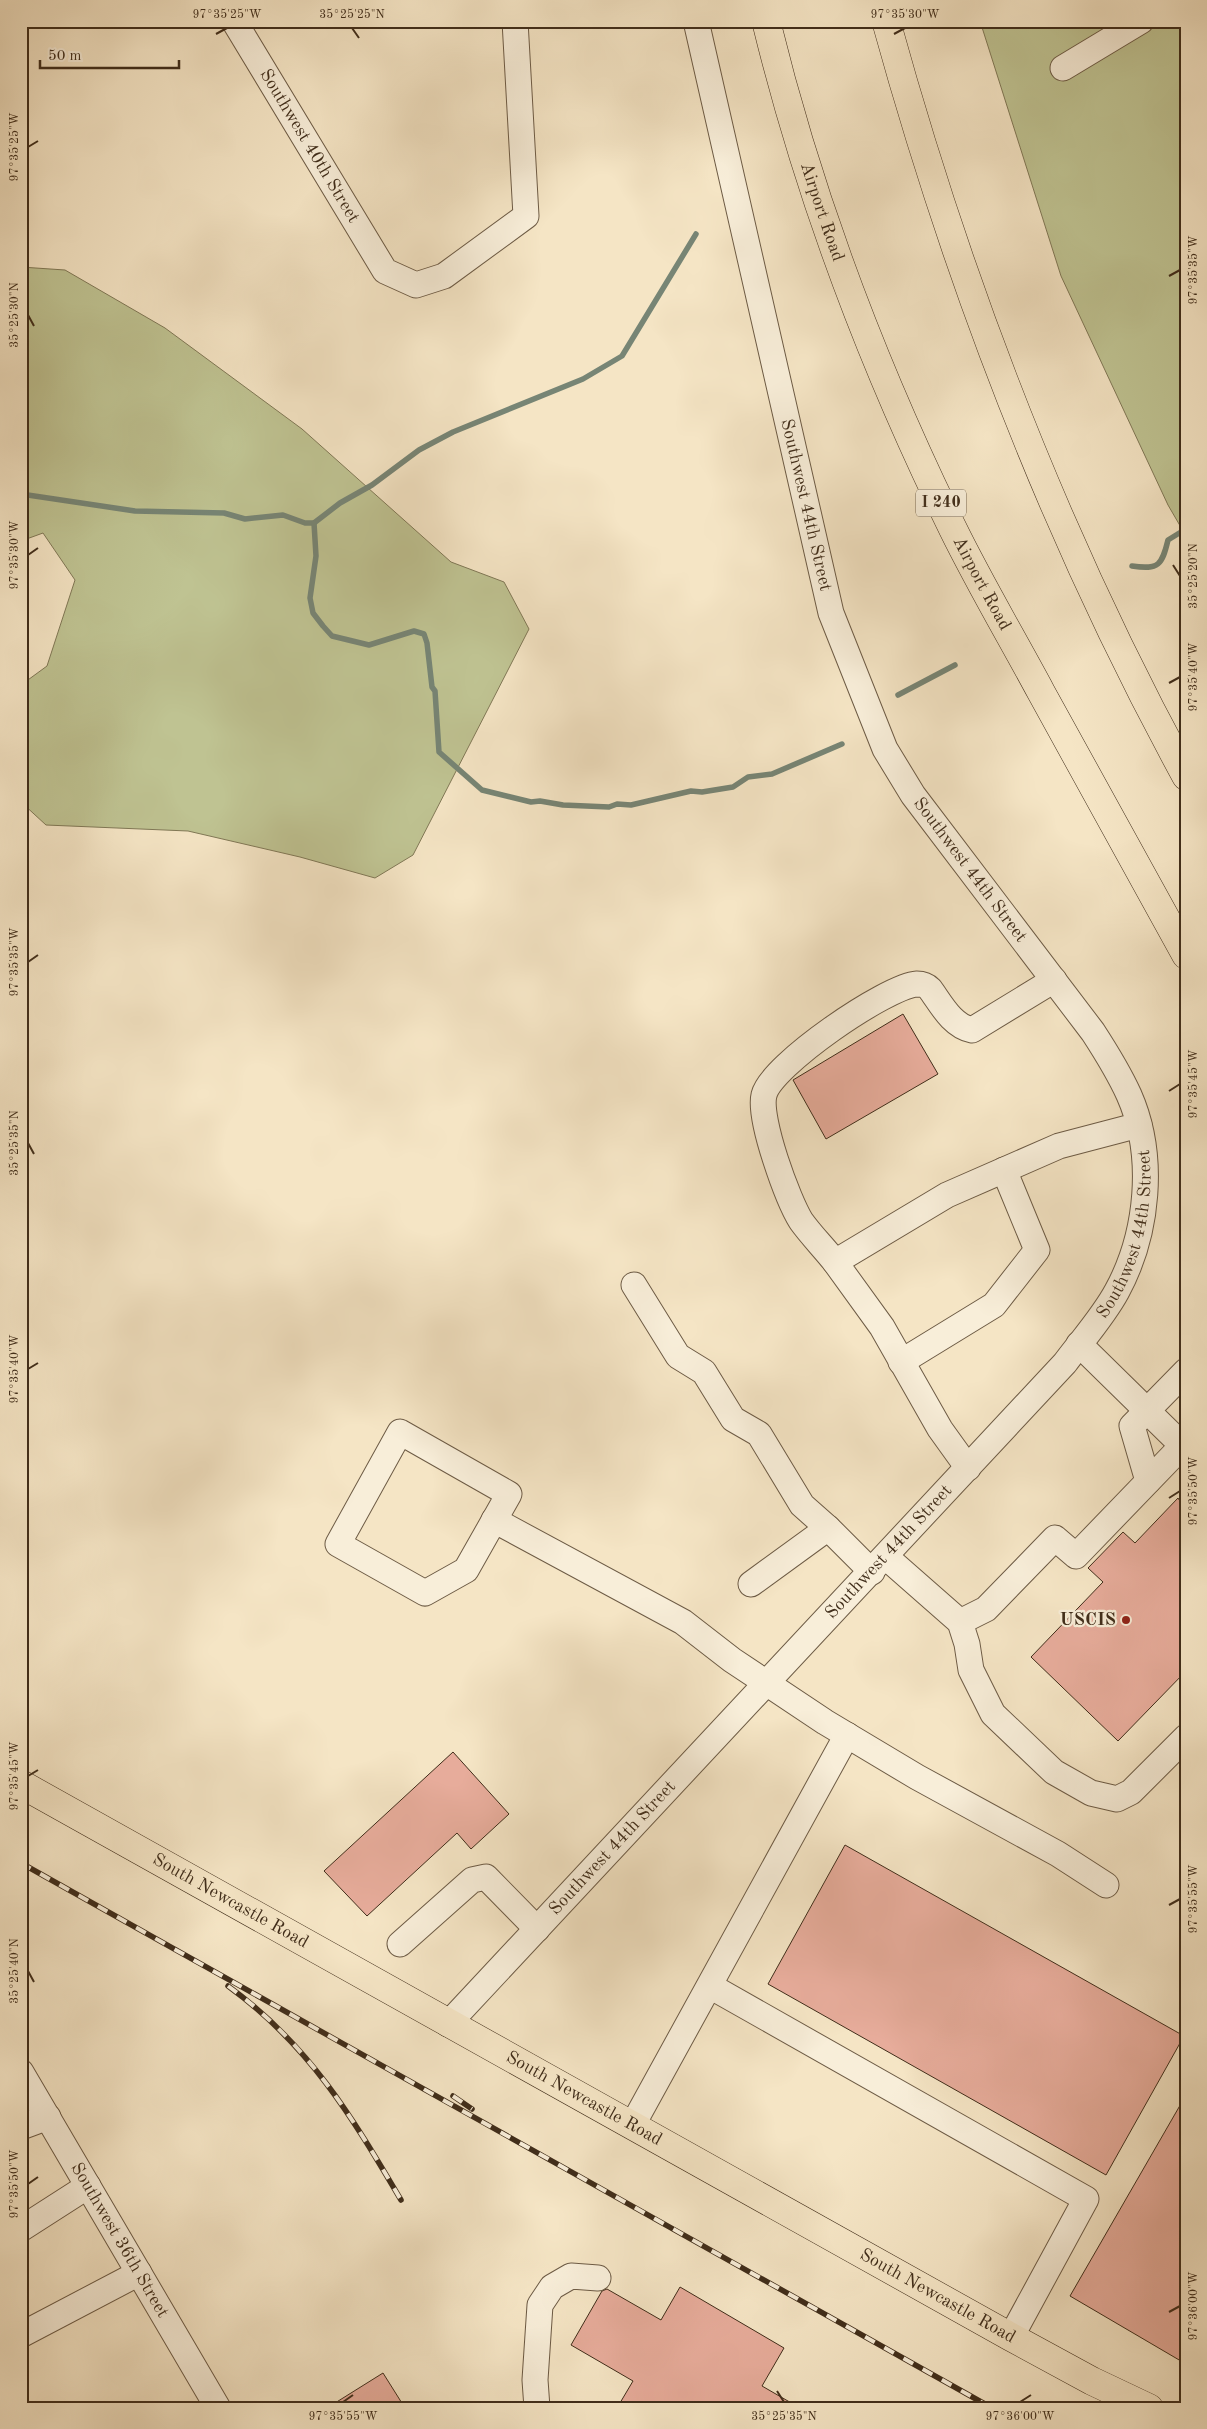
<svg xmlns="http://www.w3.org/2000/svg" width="1207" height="2429" font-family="'Old Standard TT',serif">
	<rect width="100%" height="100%" fill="#f5e5c5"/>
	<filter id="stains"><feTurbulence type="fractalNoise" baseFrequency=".004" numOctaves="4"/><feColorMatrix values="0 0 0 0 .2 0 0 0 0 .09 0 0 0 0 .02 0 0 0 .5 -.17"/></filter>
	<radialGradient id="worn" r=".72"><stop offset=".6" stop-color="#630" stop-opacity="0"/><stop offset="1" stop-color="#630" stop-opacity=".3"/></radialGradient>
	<g fill="#bfc392" stroke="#807856">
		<polygon points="980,21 1186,21 1186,536 1168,505 1061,276"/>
		<polygon points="21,267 65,270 165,328 302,429 451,562 504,582 529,629 413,855 375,878 300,857 188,831 46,825 21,802 21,685 47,666 75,580 43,533 21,541"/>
	</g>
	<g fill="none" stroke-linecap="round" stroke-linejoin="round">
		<g stroke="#778575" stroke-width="5.5">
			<polyline points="21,494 135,511 224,513 245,519 283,515 305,523 314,523 340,503 372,485 419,450 453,432 583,379 622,356 696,234"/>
			<polyline points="314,523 316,556 310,598 313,613 323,626 332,636 369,645 414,631 424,634 427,643 432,687 435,691 439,752 482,790 531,802 540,801 563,805 609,807 617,804 631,805 691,791 702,792 733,787 748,777 772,774 842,744"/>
			<path d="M1132,566C1159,570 1162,565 1168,540L1181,532"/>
			<polyline points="898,695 955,665"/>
		</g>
	</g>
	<g fill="#e7ac9b" stroke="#402d1a">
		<polygon points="903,1014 938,1074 826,1139 793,1080"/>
		<polygon points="1178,1498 1186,1511 1186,1671 1118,1741 1031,1657 1103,1582 1088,1568 1123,1532 1135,1543"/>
		<polygon points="453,1752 509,1814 471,1849 457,1833 367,1916 324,1871"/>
		<polygon points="845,1845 1184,2036 1106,2175 768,1984"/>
		<polygon points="1186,2095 1186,2364 1070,2296"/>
		<polygon points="680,2287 784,2348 762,2386 800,2408 617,2408 633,2381 571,2345 602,2291 607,2289 661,2320"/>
		<polygon points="383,2373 405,2408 327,2408"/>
	</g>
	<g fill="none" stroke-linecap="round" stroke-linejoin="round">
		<g stroke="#6d5b45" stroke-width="27">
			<g id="minor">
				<path id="s1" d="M234,21L385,271L416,285L444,276L526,216L515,21"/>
				<polyline points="1063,68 1141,21"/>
				<path d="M835,1262C824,1248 811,1235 801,1221C788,1200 758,1119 764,1095C771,1065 887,986 917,984C923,984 926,985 930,989C941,1004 952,1026 972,1030L1054,980"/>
				<polyline points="634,1285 678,1356 704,1372 733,1419 759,1434 802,1505 828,1528"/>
				<polyline points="1079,1344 1182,1445"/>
				<polyline points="901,1362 994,1305 1037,1250 1004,1170"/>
				<polygon points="400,1432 509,1494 466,1570 425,1593 338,1544"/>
				<polyline points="968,1468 940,1429 882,1327 835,1262 947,1195 1059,1146 1139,1125"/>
				<polyline points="1148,1481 1132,1426 1186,1371"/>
				<polyline points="494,1520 683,1622 732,1660 825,1722 917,1777 1058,1854 1106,1885"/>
				<polyline points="886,1557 960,1622 967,1644 971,1670 993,1714 1054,1772 1091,1793 1117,1799 1131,1792 1186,1737"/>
				<polyline points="751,1584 828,1528 872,1572"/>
				<polyline points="960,1622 986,1609 1055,1538 1076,1556 1186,1442"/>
				<polyline points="400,1944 472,1880 486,1877 537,1929"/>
				<polyline points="710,1986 1086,2199 1011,2337"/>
				<path id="s2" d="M448,2024L1065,1363C1082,1340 1103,1317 1117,1291C1148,1234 1156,1156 1129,1095C1119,1073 1106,1052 1093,1032L913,795L885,749L831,613L696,21"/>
				<path id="s3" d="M21,2072L218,2408"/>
				<polyline points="632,2126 847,1735"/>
				<polyline points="21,2127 48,2117"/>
				<polyline points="21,2229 88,2186"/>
				<polyline points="21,2335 139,2273"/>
				<polyline points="537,2408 535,2380 540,2305 552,2287 571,2276 598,2278"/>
			</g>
		</g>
		<g stroke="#402d1a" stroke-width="29">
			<g id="major">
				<path id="s4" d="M21,1784L1011,2337L1092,2381L1149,2408"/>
			</g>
		</g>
		<g stroke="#402d1a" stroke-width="29">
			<g id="highway">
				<path id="s5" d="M766,21C809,197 873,366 953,529C980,584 1012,638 1041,692C1089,780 1138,867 1186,955"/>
				<path d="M886,21C958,282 1056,538 1186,776"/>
			</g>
		</g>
		<use href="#minor" stroke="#f8eed9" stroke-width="25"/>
		<use href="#major" stroke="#f5e5c5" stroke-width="28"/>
		<use href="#highway" stroke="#f5e5c5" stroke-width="28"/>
		<g stroke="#402d1a" stroke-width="5.5">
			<g id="rail">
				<polyline points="21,1863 992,2408"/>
				<path d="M228,1986C309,2045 351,2115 401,2200"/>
				<polyline points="453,2096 472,2109"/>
			</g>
		</g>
		<use href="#rail" stroke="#f8eed9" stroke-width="4" stroke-dasharray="11" stroke-linecap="butt"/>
	</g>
	<path fill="none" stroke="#402d1a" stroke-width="2" d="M352,28L359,38M216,34L227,28M894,34L905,28M28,147L38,141M1169,276L1180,270M28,315L34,326M28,555L38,548M1173,565L1180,576M1169,683L1180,677M28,962L38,955M1169,1091L1180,1084M28,1143L34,1154M28,1369L38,1363M1169,1498L1180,1491M28,1776L38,1770M1169,1905L1180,1899M28,1971L34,1982M28,2184L38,2177M1169,2312L1180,2306M777,2391L784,2402M343,2402L353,2395M1020,2402L1031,2395"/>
	<circle fill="#8f2418" stroke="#f8eed9" stroke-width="2" cx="1126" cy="1620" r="5"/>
	<g text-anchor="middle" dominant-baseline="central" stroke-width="4.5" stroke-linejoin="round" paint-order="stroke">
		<rect fill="#f8eed9" stroke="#776753" stroke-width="1" x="916" y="489.5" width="50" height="27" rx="4"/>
		<g font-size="16" font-weight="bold" fill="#402d1a">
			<text x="941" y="503">I 240</text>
		</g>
		<g font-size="18" fill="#402d1a" stroke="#f8eed9">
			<text stroke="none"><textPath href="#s1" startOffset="146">Southwest 40th Street</textPath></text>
			<text stroke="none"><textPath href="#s5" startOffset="199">Airport Road</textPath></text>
			<text transform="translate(806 505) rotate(77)">Southwest 44th Street</text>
			<text stroke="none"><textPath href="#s5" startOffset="604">Airport Road</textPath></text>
			<text transform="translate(970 870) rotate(53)">Southwest 44th Street</text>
			<text stroke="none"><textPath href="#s2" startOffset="1051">Southwest 44th Street</textPath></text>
			<text stroke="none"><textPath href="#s2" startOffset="646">Southwest 44th Street</textPath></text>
			<text stroke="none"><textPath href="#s2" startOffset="241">Southwest 44th Street</textPath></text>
			<text stroke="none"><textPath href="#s4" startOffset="240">South Newcastle Road</textPath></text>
			<text stroke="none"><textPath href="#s4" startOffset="645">South Newcastle Road</textPath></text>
			<text stroke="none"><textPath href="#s3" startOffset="195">Southwest 36th Street</textPath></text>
			<text stroke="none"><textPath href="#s4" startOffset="1050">South Newcastle Road</textPath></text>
		</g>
		<g font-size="18" font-weight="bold" fill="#402d1a" stroke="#f8eed9" text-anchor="end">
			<text x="1116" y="1620">USCIS</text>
		</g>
	</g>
	<rect width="1207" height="2429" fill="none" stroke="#f5e5c5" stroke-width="55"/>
	<path d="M40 60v8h139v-8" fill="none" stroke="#402d1a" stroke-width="2.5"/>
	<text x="48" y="60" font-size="15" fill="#402d1a" stroke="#f8eed9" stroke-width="4" paint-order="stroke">50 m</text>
	<rect x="28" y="28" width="1152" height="2374" fill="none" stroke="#402d1a" stroke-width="2"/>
	<g font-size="12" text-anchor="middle" fill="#402d1a">
		<text x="227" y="18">97°35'25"W</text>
		<text x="352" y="18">35°25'25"N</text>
		<text x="905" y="18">97°35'30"W</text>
		<text transform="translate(14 147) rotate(-90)" y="4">97°35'25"W</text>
		<text transform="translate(1193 270) rotate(-90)" y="4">97°35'35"W</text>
		<text transform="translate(14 315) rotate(-90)" y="4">35°25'30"N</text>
		<text transform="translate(14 555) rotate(-90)" y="4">97°35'30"W</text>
		<text transform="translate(1193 576) rotate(-90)" y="4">35°25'20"N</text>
		<text transform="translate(1193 677) rotate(-90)" y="4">97°35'40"W</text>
		<text transform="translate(14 962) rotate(-90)" y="4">97°35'35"W</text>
		<text transform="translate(1193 1084) rotate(-90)" y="4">97°35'45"W</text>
		<text transform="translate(14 1143) rotate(-90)" y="4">35°25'35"N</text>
		<text transform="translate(14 1369) rotate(-90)" y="4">97°35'40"W</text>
		<text transform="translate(1193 1491) rotate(-90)" y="4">97°35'50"W</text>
		<text transform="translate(14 1776) rotate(-90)" y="4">97°35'45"W</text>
		<text transform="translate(1193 1899) rotate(-90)" y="4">97°35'55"W</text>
		<text transform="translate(14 1971) rotate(-90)" y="4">35°25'40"N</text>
		<text transform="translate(14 2184) rotate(-90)" y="4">97°35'50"W</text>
		<text transform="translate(1193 2306) rotate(-90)" y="4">97°36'00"W</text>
		<text x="343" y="2420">97°35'55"W</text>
		<text x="784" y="2420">35°25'35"N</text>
		<text x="1020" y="2420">97°36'00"W</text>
	</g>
	<rect width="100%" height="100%" filter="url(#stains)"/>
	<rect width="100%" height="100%" fill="url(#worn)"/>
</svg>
